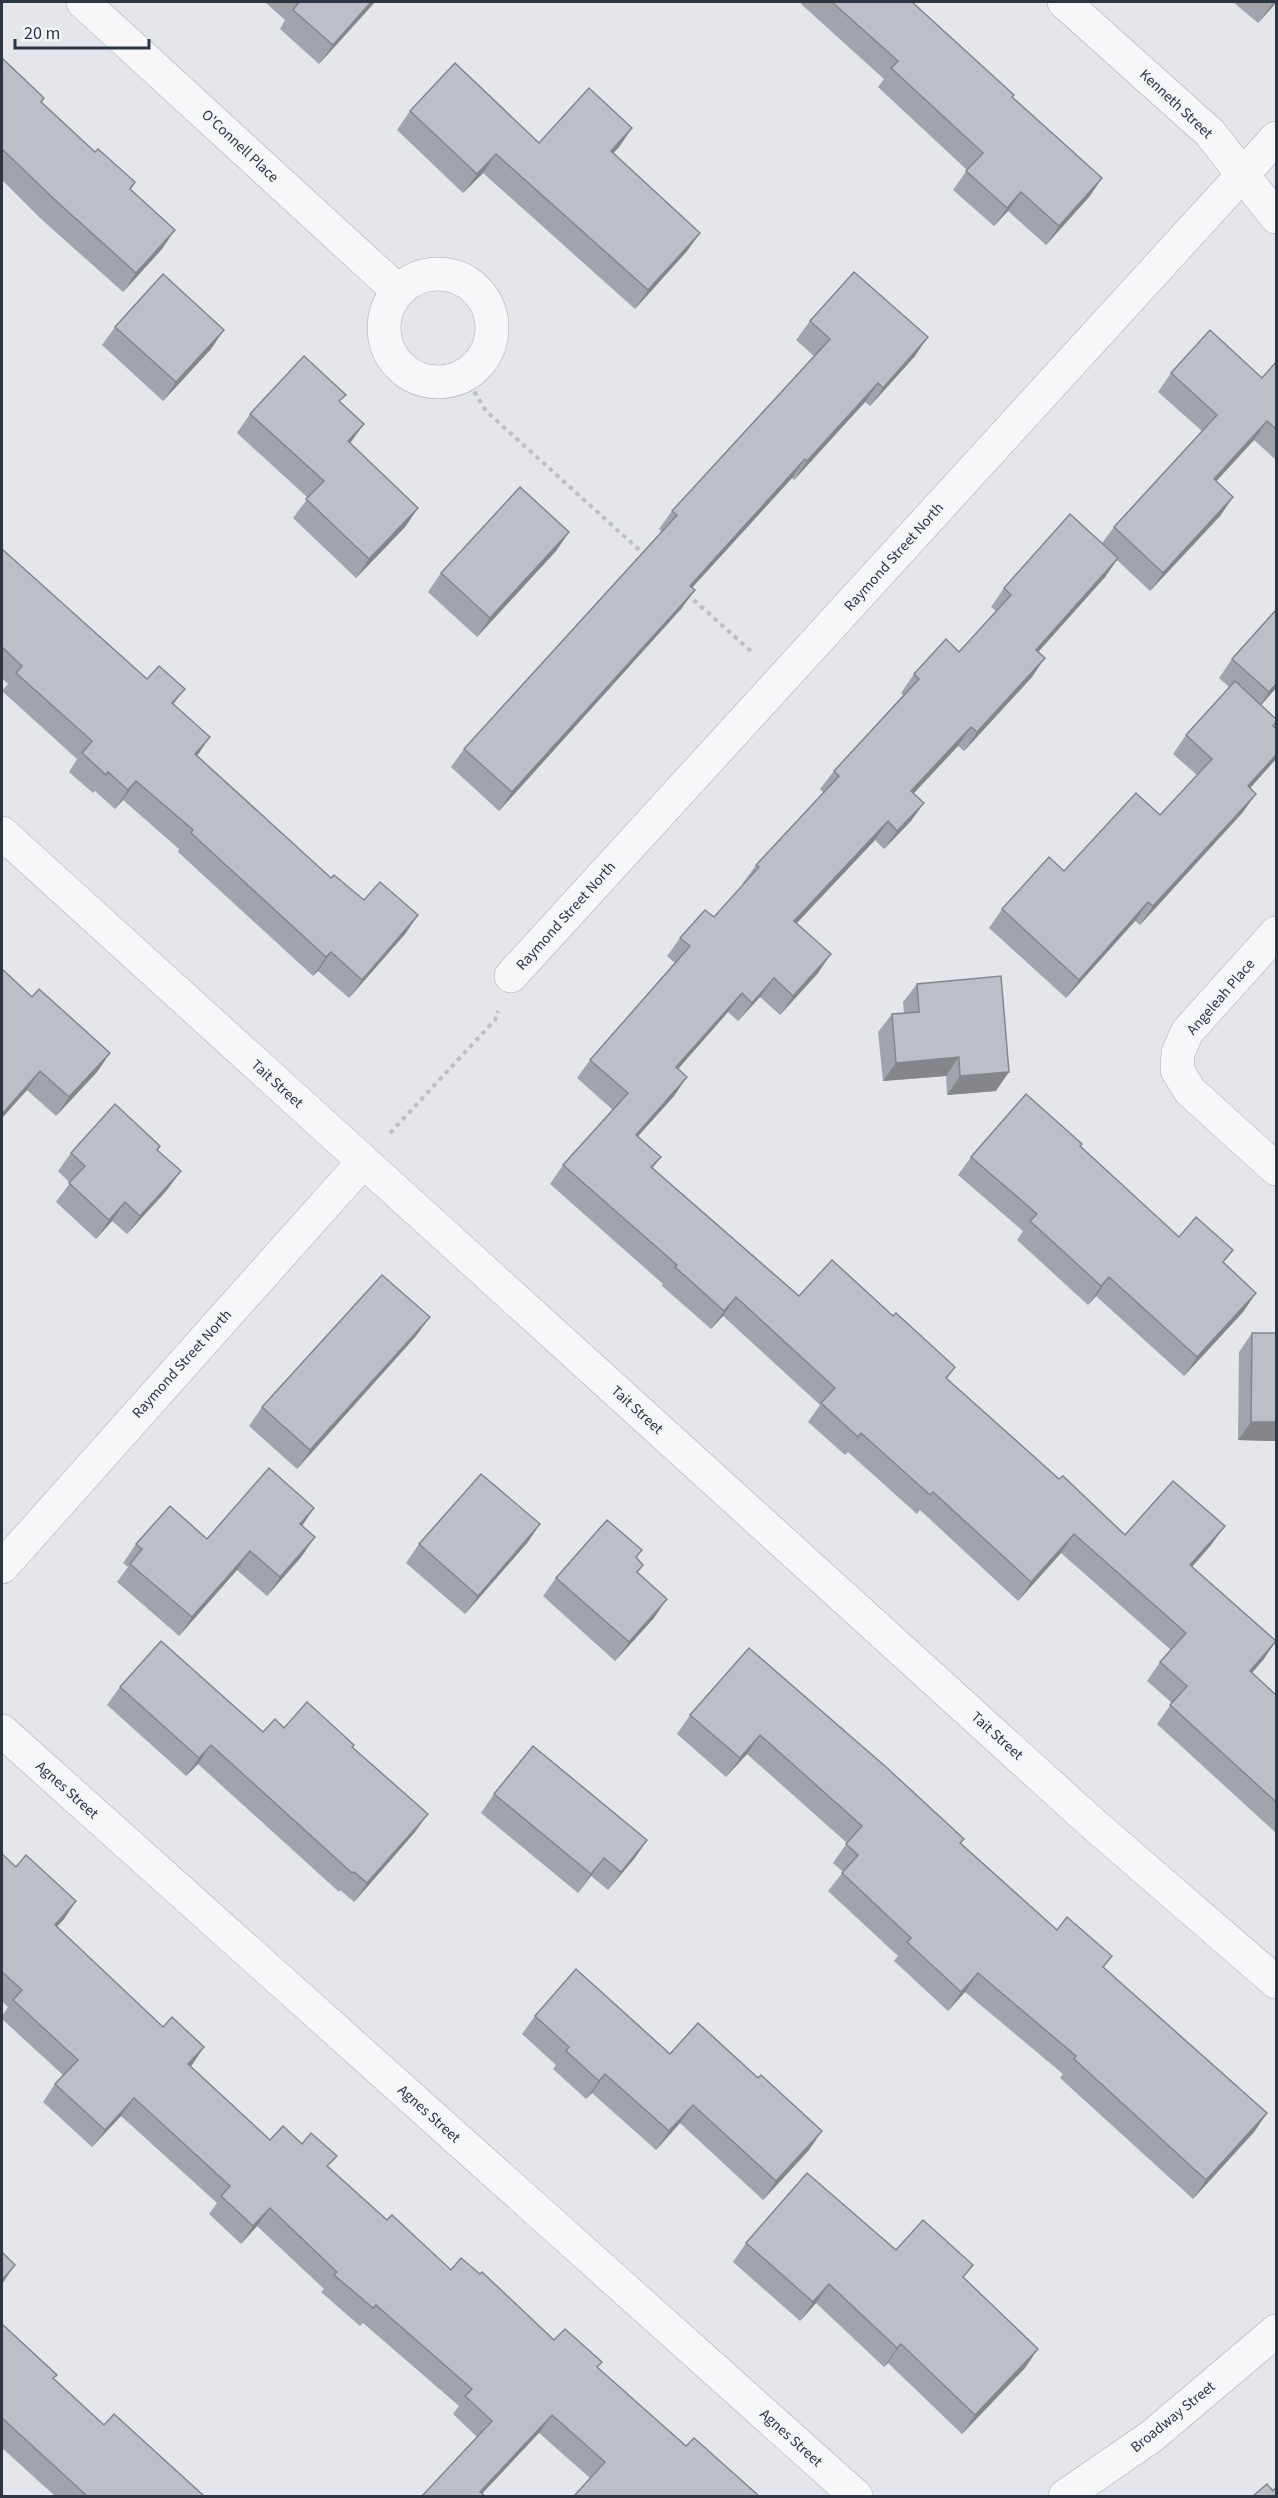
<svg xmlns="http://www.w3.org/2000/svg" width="1278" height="2498" font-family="'Source Sans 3',sans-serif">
	<rect width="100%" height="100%" fill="#e4e6eb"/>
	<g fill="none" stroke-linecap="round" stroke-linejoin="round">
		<g stroke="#a9adb5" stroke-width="34">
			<g id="minor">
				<polyline points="83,2 397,290"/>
				<polyline points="1064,2 1210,133 1276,217"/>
				<circle cx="438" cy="328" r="54"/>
				<polyline points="2,833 1091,1822 1276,1982"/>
				<polyline points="1276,933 1187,1032 1178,1053 1177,1070 1190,1091 1276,1169"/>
				<polyline points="511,976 1276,138"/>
				<polyline points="2,1567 363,1162"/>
				<polyline points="2,1731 856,2496"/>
				<polyline points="1065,2496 1152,2436 1276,2331"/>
			</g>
		</g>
		<g stroke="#bec0c6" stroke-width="4" stroke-dasharray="4.5 4.5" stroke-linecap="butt">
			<polyline points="465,376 486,411 646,556"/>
			<polyline points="687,594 753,653"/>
			<polyline points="390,1133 495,1020 498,1011"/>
		</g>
		<use href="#minor" stroke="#f7f7f9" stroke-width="33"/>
	</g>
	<g fill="#a2a4ab">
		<polygon points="265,2 375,2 319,64 280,29 285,20"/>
		<polygon points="802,2 912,2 1012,97 1102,178 1089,197 1046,245 1008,211 994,226 953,190 967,170 878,87 884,79 801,4"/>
		<polygon points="1233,2 1276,2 1276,3 1258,23"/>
		<polygon points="2,58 42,102 95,152 135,182 130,190 162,249 123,292 40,218 2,180"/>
		<polygon points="410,111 539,143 632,128 619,147 613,153 700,233 687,251 635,309 483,173 463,193 397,130"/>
		<polygon points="810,321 915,356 870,406 865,402 794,480 792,478 692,588 695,590 681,609 499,811 451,767 464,749 662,532 659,529 672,511 814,356 796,340"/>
		<polygon points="115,327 211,349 163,401 102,345"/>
		<polygon points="1276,362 1276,460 1254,440 1216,481 1233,497 1220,516 1150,591 1117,560 1105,577 1038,652 1032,677 964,751 958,746 914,793 911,821 884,849 875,840 796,923 818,973 780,1015 760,997 738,1021 728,1012 678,1069 674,1096 638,1136 661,1157 653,1168 799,1296 893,1316 955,1367 947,1379 1059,1479 1125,1535 1211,1545 1192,1567 1276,1641 1263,1660 1252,1673 1276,1695 1276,1833 1157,1724 1172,1703 1147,1681 1160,1662 1171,1650 1061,1553 1018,1601 920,1510 917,1514 848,1452 845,1455 808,1422 820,1405 723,1316 711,1329 662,1286 663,1284 550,1184 563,1165 613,1110 577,1078 590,1060 675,963 667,956 680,938 714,917 744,884 743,883 756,865 824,793 820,789 834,771 903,695 901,693 914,674 959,652 996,611 991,607 1004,588 1102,543 1114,527 1202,431 1158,392 1171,373 1262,378"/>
		<polygon points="340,402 350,443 418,508 405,527 356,578 293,518 308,498 237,433 250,414"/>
		<polygon points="569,532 556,551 477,637 428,592 441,573"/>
		<polygon points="2,549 174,704 197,756 331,878 364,900 418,915 405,934 349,998 318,971 313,976 178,852 179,849 123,800 115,809 95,791 93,793 69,772 77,759 2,691 8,684 2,678"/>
		<polygon points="1232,659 1276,688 1261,705 1274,726 1276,759 1250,788 1243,812 1140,925 1135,921 1066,998 989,928 1002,909 1064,871 1160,815 1197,775 1173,754 1186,735 1229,687 1219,678"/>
		<polygon points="2,969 32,997 110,1053 97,1072 56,1116 27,1090 2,1118"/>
		<polygon points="917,984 996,1091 947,1095 946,1076 883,1081 878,1032 892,1014 904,1013 903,1002"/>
		<polygon points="160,1146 157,1150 167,1190 127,1234 112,1221 96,1239 56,1202 70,1183 58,1171 71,1153"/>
		<polygon points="1080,1147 1179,1237 1224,1263 1256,1293 1243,1312 1184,1376 1096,1296 1088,1305 1017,1240 1023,1231 958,1175 971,1157"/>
		<polygon points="1252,1333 1276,1333 1276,1441 1238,1440 1239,1352"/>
		<polygon points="416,1336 297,1469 249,1426 262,1407"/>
		<polygon points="314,1508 302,1526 302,1556 267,1596 237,1570 179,1636 117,1582 128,1567 123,1563 136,1544 207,1539"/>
		<polygon points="540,1524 527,1543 465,1614 406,1563 419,1544"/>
		<polygon points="636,1558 638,1573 654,1618 615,1661 543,1596 556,1578"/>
		<polygon points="749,1648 964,1839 961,1843 1057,1930 1104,1968 1267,2113 1254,2132 1193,2199 1060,2078 1063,2074 965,1992 948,2011 894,1961 898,1956 828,1891 843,1872 833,1863 847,1843 747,1754 726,1777 677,1734 690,1715"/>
		<polygon points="120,1687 263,1732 284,1728 352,1747 415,1832 354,1902 340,1890 339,1892 198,1764 186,1776 107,1705"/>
		<polygon points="494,1794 647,1840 634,1859 608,1890 591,1876 578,1893 481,1813"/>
		<polygon points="2,1854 16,1867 76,1901 64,1919 57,1926 190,2066 270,2140 329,2167 387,2220 451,2270 554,2340 597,2368 686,2446 759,2496 590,2478 539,2433 422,2496 477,2437 453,2414 459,2406 363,2323 360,2326 321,2292 324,2289 257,2226 241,2244 209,2214 217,2203 121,2116 92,2147 43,2102 55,2084 63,2075 2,2019 2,2016 8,2007 2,2001"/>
		<polygon points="535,2016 670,2054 809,2150 763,2200 680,2123 656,2150 592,2093 586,2099 553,2069 556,2065 522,2034"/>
		<polygon points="746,2243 896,2250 964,2278 1025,2368 962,2434 888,2363 884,2367 816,2303 800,2321 733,2262"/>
		<polygon points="2,2324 54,2379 104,2425 204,2496 55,2496 2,2448"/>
	</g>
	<g fill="#84868b">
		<polygon points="371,2 375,2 319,64 333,45"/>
		<polygon points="1274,2 1276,2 1276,3 1258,23"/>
		<polygon points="632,128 619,147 598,170 611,151"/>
		<polygon points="496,154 483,173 463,193 477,174"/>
		<polygon points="1102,178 1089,197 1046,245 1059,226"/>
		<polygon points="1021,192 1008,211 994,226 1007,208"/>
		<polygon points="175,230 162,249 123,292 136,273"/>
		<polygon points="700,233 687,251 635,309 648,290"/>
		<polygon points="224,330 211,349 163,401 176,382"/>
		<polygon points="928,337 915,356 870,406 883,388"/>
		<polygon points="878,383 865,402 794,480 807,461"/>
		<polygon points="1267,421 1254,440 1201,498 1214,479"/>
		<polygon points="364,424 351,442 335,460 348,441"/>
		<polygon points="805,459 792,478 677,604 690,586"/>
		<polygon points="1233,497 1220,516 1150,591 1163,573"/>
		<polygon points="418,508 405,527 356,578 369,559"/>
		<polygon points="569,532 556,551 477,637 490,618"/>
		<polygon points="1118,558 1105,577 1023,669 1036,650"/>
		<polygon points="695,590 681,609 499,811 512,792"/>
		<polygon points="1045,658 1032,677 964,751 977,732"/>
		<polygon points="1276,684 1276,688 1256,711 1269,692"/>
		<polygon points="185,689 171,707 172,703"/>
		<polygon points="971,727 958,746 898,810 911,791"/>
		<polygon points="210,737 197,756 195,754"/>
		<polygon points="1276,755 1276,759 1235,805 1248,786"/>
		<polygon points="136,781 123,800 115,809 128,790"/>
		<polygon points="1256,794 1243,812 1140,925 1153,906"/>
		<polygon points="924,803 911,821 884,849 897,831"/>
		<polygon points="888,821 875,840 781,940 794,921"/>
		<polygon points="1148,902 1135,921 1066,998 1079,980"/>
		<polygon points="418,915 405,934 349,998 362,980"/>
		<polygon points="331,952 318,971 313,976 326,957"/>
		<polygon points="831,954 818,973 780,1015 793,996"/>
		<polygon points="774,978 760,997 738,1021 752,1003"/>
		<polygon points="742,993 728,1012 663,1086 676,1067"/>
		<polygon points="110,1053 97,1072 56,1116 69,1097"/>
		<polygon points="959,1057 946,1076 883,1081 896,1063"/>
		<polygon points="40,1071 27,1090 2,1118 2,1114"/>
		<polygon points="1009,1072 996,1091 947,1095 960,1076"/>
		<polygon points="687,1077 674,1096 623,1153 636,1135"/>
		<polygon points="181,1171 167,1190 127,1234 140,1216"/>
		<polygon points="125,1202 112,1221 96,1239 109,1220"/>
		<polygon points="1109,1277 1096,1296 1088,1305 1101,1286"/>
		<polygon points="1256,1293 1243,1312 1184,1376 1197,1357"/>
		<polygon points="736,1297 723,1316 711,1329 724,1311"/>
		<polygon points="430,1317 416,1336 297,1469 310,1450"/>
		<polygon points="1251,1422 1276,1422 1276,1441 1238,1440"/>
		<polygon points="314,1508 301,1527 300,1524"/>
		<polygon points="540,1524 527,1543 465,1614 478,1596"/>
		<polygon points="1225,1526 1211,1545 1177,1584 1190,1565"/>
		<polygon points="1074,1534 1061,1553 1018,1601 1031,1582"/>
		<polygon points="315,1537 302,1556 267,1596 280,1577"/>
		<polygon points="250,1551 237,1570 179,1636 192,1617"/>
		<polygon points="667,1599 654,1618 615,1661 629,1642"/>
		<polygon points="1276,1641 1263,1660 1237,1690 1250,1671"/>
		<polygon points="760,1735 747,1754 726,1777 740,1758"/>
		<polygon points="211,1745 198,1764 186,1776 199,1758"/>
		<polygon points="428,1814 415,1832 354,1902 367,1883"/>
		<polygon points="647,1840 634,1859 608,1890 621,1872"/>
		<polygon points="604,1858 591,1876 578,1893 591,1874"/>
		<polygon points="76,1901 64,1919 43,1942 55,1925"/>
		<polygon points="978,1973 965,1992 948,2011 961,1992"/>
		<polygon points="204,2047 192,2065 176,2082 188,2064"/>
		<polygon points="605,2074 592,2093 586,2099 599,2081"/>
		<polygon points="134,2098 121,2116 92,2147 105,2130"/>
		<polygon points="693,2105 680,2123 656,2150 669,2131"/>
		<polygon points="1267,2113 1254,2132 1193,2199 1206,2180"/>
		<polygon points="822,2131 809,2150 763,2200 776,2181"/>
		<polygon points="270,2208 257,2226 241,2244 253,2226"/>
		<polygon points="15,2265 2,2284 2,2280"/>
		<polygon points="829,2284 816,2303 800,2321 813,2302"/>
		<polygon points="901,2344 888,2363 884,2367 897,2348"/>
		<polygon points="1038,2349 1025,2368 962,2434 975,2415"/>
		<polygon points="552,2415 539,2433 480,2496 480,2492"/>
	</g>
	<g fill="#bcbfc7" stroke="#84868b" stroke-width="1.5">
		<polygon points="298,2 371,2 333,45 293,10 299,2"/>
		<polygon points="832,2 912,2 1014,95 1012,97 1102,178 1059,226 1021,192 1007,208 966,171 983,153 891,68 898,61"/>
		<polygon points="2,58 44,98 41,102 95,152 98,149 135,182 130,189 175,230 136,273 54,199 2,149"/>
		<polygon points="455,63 539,143 589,88 632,128 611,151 700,233 648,290 496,154 477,174 410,111"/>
		<polygon points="854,272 928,337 883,388 878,383 807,461 805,459 690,586 695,590 512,792 464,749 677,515 672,511 830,339 810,321"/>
		<polygon points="163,274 224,330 176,382 115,327"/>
		<polygon points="1210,330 1262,378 1276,362 1276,429 1267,421 1214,479 1233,497 1163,573 1114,527 1217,415 1171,373"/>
		<polygon points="304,356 346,395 339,401 364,424 348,441 418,508 369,559 306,499 324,481 250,414"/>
		<polygon points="520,487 569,532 490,618 441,573"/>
		<polygon points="1070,514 1118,558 1036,650 1045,658 977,732 971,727 911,791 924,803 897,831 888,821 794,921 831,954 793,996 774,978 752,1003 742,993 676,1067 687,1077 636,1135 661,1157 651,1167 799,1296 832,1260 893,1316 896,1313 955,1367 946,1378 1059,1479 1063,1476 1125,1535 1173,1481 1225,1526 1190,1565 1276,1641 1250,1671 1276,1695 1276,1802 1170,1705 1187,1686 1160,1662 1186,1633 1074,1534 1031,1582 933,1492 930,1495 861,1433 858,1437 821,1403 835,1388 736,1297 724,1311 675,1267 677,1265 563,1165 628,1093 590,1060 690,946 680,938 705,910 714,917 759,867 756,865 839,776 834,771 919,679 914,674 946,639 959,652 1011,595 1004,588"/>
		<polygon points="2,549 147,679 159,666 185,689 172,703 210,737 195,754 331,878 334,875 364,900 380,882 418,915 362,980 331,952 326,957 191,833 193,830 136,781 128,790 108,772 106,775 82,753 92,741 16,673 22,666 2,647"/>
		<polygon points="1276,610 1276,684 1269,692 1232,659"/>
		<polygon points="1235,681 1276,719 1276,722 1273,726 1276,728 1276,755 1248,786 1256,794 1153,906 1148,902 1079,980 1002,909 1049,857 1064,871 1136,793 1160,815 1212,759 1186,735"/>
		<polygon points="2,969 32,997 39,989 110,1053 69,1097 40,1071 2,1114"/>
		<polygon points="1001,976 1009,1072 960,1076 959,1057 896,1063 892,1014 919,1012 917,984"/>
		<polygon points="1026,1094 1082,1144 1080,1146 1179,1237 1196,1217 1233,1250 1223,1262 1256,1293 1197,1357 1109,1277 1101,1286 1030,1221 1037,1214 971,1157"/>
		<polygon points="115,1104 160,1146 157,1150 181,1171 140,1216 125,1202 109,1220 69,1183 85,1166 71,1153"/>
		<polygon points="382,1275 430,1317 310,1450 262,1407"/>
		<polygon points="1252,1333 1276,1333 1276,1422 1251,1422"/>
		<polygon points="269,1468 314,1508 300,1524 315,1537 280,1577 250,1551 192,1617 130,1564 142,1549 136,1544 170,1506 207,1539"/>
		<polygon points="481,1474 540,1524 478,1596 419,1544"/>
		<polygon points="607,1520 642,1550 636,1557 643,1565 637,1572 667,1599 629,1642 556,1578"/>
		<polygon points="161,1641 263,1732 275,1719 284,1728 307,1702 354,1745 352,1747 428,1814 367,1883 354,1872 352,1873 211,1745 199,1758 120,1687"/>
		<polygon points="749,1648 886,1767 964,1839 960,1843 1057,1930 1067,1917 1112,1956 1103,1967 1267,2113 1206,2180 1074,2059 1076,2056 978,1973 961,1992 907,1942 911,1938 842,1873 858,1855 846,1844 862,1826 760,1735 740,1758 690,1715"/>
		<polygon points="533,1746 647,1840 621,1872 604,1858 591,1874 494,1794"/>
		<polygon points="2,1854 16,1867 26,1855 76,1901 55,1925 163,2027 172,2017 204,2047 188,2064 270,2140 283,2126 302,2144 311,2133 337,2156 327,2166 387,2220 392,2215 451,2270 461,2258 480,2274 482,2272 554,2340 565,2329 602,2362 597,2367 686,2446 694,2438 759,2496 574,2496 605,2462 552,2415 480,2492 485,2496 422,2496 492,2421 465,2396 472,2389 376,2305 373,2308 334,2275 337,2272 270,2208 253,2226 221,2196 230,2186 134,2098 105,2130 55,2084 78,2060 13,2000 22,1990 2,1972"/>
		<polygon points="576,1969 670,2054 698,2023 758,2078 761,2075 822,2131 776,2181 693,2105 669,2131 605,2074 599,2081 566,2051 569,2047 535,2016"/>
		<polygon points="807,2173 896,2250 923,2220 973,2265 963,2277 1038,2349 975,2415 901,2344 897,2348 829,2284 813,2302 746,2243"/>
		<polygon points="2,2252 15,2265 2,2280"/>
		<polygon points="2,2324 57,2375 53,2378 104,2425 114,2414 204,2496 87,2496 2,2418"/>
		<polygon points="1267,2484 1273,2491 1276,2487 1276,2496 1253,2496"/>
	</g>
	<g text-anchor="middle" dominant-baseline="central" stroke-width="4.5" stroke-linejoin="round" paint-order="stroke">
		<g font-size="15" fill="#2d3442" stroke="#f4f5f8">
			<text transform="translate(1176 104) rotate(43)">Kenneth Street</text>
			<text transform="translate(240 146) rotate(43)">O'Connell Place</text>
			<text transform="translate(894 557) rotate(-48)">Raymond Street North</text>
			<text transform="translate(566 916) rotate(-48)">Raymond Street North</text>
			<text transform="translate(1221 997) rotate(-49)">Angeleah Place</text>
			<text transform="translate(277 1084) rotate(42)">Tait Street</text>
			<text transform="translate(182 1364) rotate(-48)">Raymond Street North</text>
			<text transform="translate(637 1410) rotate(42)">Tait Street</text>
			<text transform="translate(997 1736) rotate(42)">Tait Street</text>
			<text transform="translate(67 1790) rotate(42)">Agnes Street</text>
			<text transform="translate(429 2114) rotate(42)">Agnes Street</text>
			<text transform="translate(1173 2417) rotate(-39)">Broadway Street</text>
			<text transform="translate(791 2438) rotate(42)">Agnes Street</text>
		</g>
	</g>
	<rect width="1278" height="2498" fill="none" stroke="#2d3442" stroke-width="6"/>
	<path d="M15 39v9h134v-9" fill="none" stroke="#2d3442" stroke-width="3"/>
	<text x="24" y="39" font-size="18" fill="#2d3442" stroke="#f4f5f8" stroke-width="4.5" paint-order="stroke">20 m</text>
</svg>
